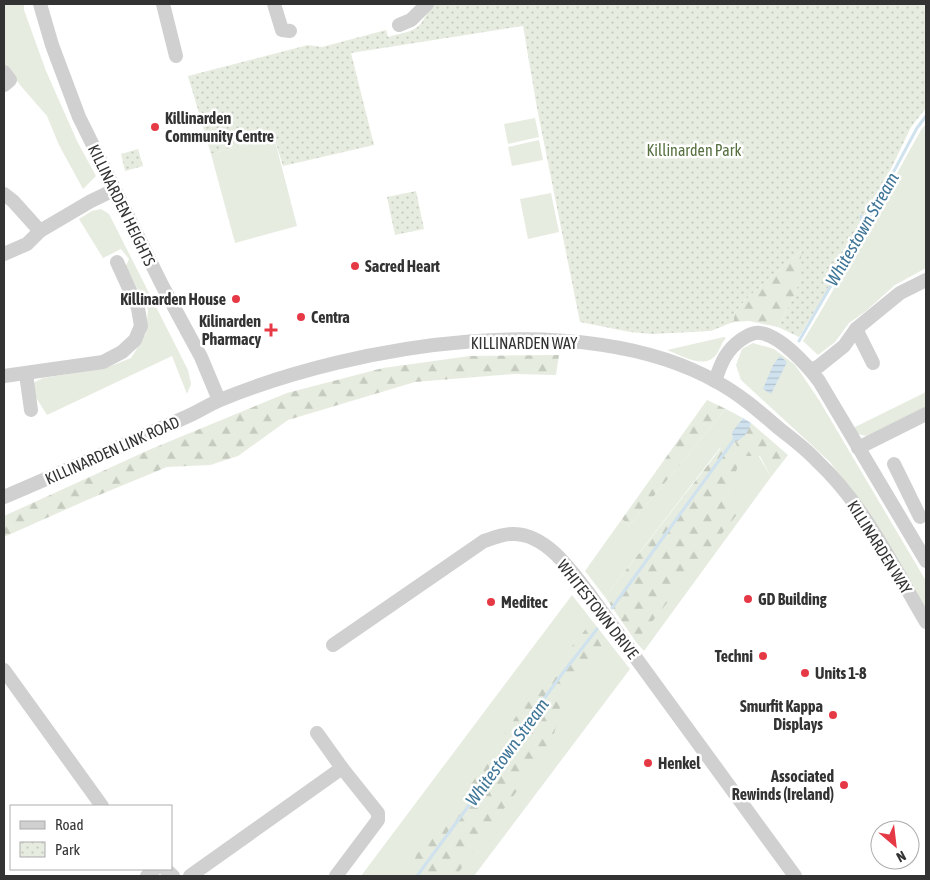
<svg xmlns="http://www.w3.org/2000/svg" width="930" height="880" font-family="'Asap Condensed',sans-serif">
	<defs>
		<pattern id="forest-firs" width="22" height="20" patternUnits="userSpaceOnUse" patternTransform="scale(1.25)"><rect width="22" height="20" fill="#e6ecdf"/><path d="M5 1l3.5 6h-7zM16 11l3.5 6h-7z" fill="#c6cbc0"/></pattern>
		<pattern id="park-dots" width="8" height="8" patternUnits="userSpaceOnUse" patternTransform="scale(1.25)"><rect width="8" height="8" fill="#e6ecdf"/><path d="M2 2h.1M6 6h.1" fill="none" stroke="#c6cbc0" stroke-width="1.8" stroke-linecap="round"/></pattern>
		<pattern id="water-rules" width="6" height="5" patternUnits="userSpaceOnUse" patternTransform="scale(1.25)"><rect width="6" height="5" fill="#cfe2ee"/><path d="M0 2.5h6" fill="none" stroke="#b2c2cd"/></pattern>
	</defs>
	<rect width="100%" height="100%" fill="#fff"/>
	<g fill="#e6ecdf">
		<polygon points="4,4 24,4 24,10 46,71 77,141 96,176 83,189 59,145 47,116 20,85 8,67 4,71"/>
		<polygon points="535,118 539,137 508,144 504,124"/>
		<path d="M926,124V268L895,285L866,311L849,323L835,342L818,355L803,341C845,273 881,201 921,130Z"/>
		<polygon points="274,137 297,226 235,243 211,154"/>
		<polygon points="539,140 543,160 512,166 508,147"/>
		<polygon points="551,193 559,232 528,239 520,199"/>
		<polygon points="101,209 109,214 188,370 191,384 187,394 172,356 47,415 35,396 33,383 43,378 106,368 131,358 146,334 148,310 126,266 129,259 121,249 103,258 79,219 92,211"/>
		<path d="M724,337L726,338C721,343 720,350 716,355C704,370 681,355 667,350Z"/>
		<polygon points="753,343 774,349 794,364 800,372 819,400 926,581 926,611 869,515 830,462 741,380 736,365 742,349"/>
		<polygon points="926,392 926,407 875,433 866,436 854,433 851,429"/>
		<polygon points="726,409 743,418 739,422 771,477 644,651 636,642 665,604 729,494 737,465 720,448 605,597 585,571 622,519 629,526"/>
		<polygon points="572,595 630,669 474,876 361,876"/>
	</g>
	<g fill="url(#forest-firs)">
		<polygon points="803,249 797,290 778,327 749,321 733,322 735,313 745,300"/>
		<polygon points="559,355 556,375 514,374 415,382 288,420 238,456 210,465 167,467 87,500 4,537 4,516 151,449 287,393 383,368 470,356"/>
		<polygon points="707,400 726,409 629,526 622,519"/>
		<polygon points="751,423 788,455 771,477 760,456 742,456 733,438 737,441"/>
		<polygon points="721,448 738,465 729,494 739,512 636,642 605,597"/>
		<polygon points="590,624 602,647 563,697 552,742 456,876 406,876 413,866 416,855 442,820 456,807 521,709"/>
	</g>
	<g fill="url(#park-dots)">
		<path d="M432,4H926V108L911,127L856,242L799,337L778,327L797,290L802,250L745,300L735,313L733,322L711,331L652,334L630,332L580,322L537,108L523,26L351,53L374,145L283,166L274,137L211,154L188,76L308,45L322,47L386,30L388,37C418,29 418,32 432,4Z"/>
		<polygon points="138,149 143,166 125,171 121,154"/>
		<polygon points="416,191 424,229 395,235 387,197"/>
	</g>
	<g fill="url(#water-rules)">
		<polygon points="780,356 787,362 771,394 763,389 773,365"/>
		<path d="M743,418L751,423C749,430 745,437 737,441L733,438L732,432Z"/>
	</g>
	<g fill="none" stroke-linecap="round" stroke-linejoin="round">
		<g stroke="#cfe2ee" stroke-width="3">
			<polyline points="861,216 863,227"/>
			<polyline points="799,341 856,242 917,128 926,116"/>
			<polyline points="612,608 736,437"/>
			<polyline points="417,876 492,774 514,740 562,674 597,629"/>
		</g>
		<g stroke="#d0d0d0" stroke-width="14">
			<polyline points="40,4 52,45 79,117 162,285 201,357 219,400"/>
			<polyline points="163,4 176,56"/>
			<polyline points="274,4 282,30 290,31"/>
			<polyline points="399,25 411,20 427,4"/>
			<polyline points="4,72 10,80 4,85"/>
			<polyline points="4,194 13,201 40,231"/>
			<polyline points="4,254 27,244 40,231 91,201 114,190"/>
			<polyline points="856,329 873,363"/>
			<polyline points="811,370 819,366 844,346 856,329 900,293 926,280"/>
			<polyline points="26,374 31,410"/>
			<polyline points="4,376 103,362 122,352 135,340 141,326 138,308 117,262"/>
			<path d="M715,381C721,363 726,350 742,339C747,336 753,332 760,333C780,335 807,365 819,381L926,561"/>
			<polyline points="858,448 926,414"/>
			<polyline points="894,464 920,517"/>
			<path d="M4,497C65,471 126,444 186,417C198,412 208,405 220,400C356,344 583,306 717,382C741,395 761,413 781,430C794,440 807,450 818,462C865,506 894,568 926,622"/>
			<path d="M333,645L484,541C493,538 505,533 515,534C546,535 570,569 587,591L795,876"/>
			<polyline points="4,670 102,806"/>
			<polyline points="317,733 342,768"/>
			<polyline points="165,869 173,876"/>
			<polyline points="147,876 155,869"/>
			<polyline points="190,876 342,768 378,813 378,820 336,876"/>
		</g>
	</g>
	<g fill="#e63946" stroke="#fff" stroke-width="2">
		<circle cx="155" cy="127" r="5"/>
		<circle cx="355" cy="266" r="5"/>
		<circle cx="236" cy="299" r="5"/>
		<circle cx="301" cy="317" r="5"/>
		<path d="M268.5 322.5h5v5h5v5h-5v5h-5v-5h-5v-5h5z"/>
		<circle cx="748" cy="599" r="5"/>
		<circle cx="491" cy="602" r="5"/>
		<circle cx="763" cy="656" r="5"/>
		<circle cx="805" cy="673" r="5"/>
		<circle cx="833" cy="715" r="5"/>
		<circle cx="648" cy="763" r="5"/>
		<circle cx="844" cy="785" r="5"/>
	</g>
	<g text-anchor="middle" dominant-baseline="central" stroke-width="5" stroke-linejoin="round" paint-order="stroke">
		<g font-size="16" font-weight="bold" fill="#333" stroke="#fff" text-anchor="start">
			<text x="165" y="118">Killinarden<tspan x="165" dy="18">Community Centre</tspan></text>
			<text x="365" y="266">Sacred Heart</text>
			<text x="226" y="299" text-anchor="end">Killinarden House</text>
			<text x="311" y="317">Centra</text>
			<text x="261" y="321" text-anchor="end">Kilinarden<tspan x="261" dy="18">Pharmacy</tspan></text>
			<text x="758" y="599">GD Building</text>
			<text x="501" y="602">Meditec</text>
			<text x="753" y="656" text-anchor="end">Techni</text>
			<text x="815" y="673">Units 1-8</text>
			<text x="823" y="706" text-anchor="end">Smurfit Kappa<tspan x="823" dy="18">Displays</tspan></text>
			<text x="658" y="763">Henkel</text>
			<text x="834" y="776" text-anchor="end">Associated<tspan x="834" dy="18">Rewinds (Ireland)</tspan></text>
		</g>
		<g font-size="16" fill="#56703f" stroke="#fff">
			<text x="694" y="150">Killinarden Park</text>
		</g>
		<g font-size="16" fill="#333" stroke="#fff">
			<text transform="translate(122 205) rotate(64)">KILLINARDEN HEIGHTS</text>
			<text x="524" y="343">KILLINARDEN WAY</text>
			<text transform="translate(112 450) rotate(-24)">KILLINARDEN LINK ROAD</text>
			<text transform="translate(880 547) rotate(58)">KILLINARDEN WAY</text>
			<text transform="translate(598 609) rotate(52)">WHITESTOWN DRIVE</text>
		</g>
		<g font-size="18" font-style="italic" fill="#3f7597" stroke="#fff">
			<text transform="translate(862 229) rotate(-60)">Whitestown Stream</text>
			<text transform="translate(507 752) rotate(-54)">Whitestown Stream</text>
		</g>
	</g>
	<rect width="930" height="880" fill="none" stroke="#333333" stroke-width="10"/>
	<rect x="10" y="805" width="162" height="65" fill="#ffffff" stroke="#adadad"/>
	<rect x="20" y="821" width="25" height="8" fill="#d0d0d0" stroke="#adadad"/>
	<text x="55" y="830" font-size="15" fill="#333333">Road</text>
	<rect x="20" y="842" width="25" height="15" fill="url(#park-dots)" stroke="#adadad"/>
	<text x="55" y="855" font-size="15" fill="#333333">Park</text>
	<g transform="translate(895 845) rotate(152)"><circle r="24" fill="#ffffff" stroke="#adadad"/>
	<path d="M0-4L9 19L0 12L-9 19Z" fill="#e63946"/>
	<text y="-8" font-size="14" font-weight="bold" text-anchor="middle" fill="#333333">N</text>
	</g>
</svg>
